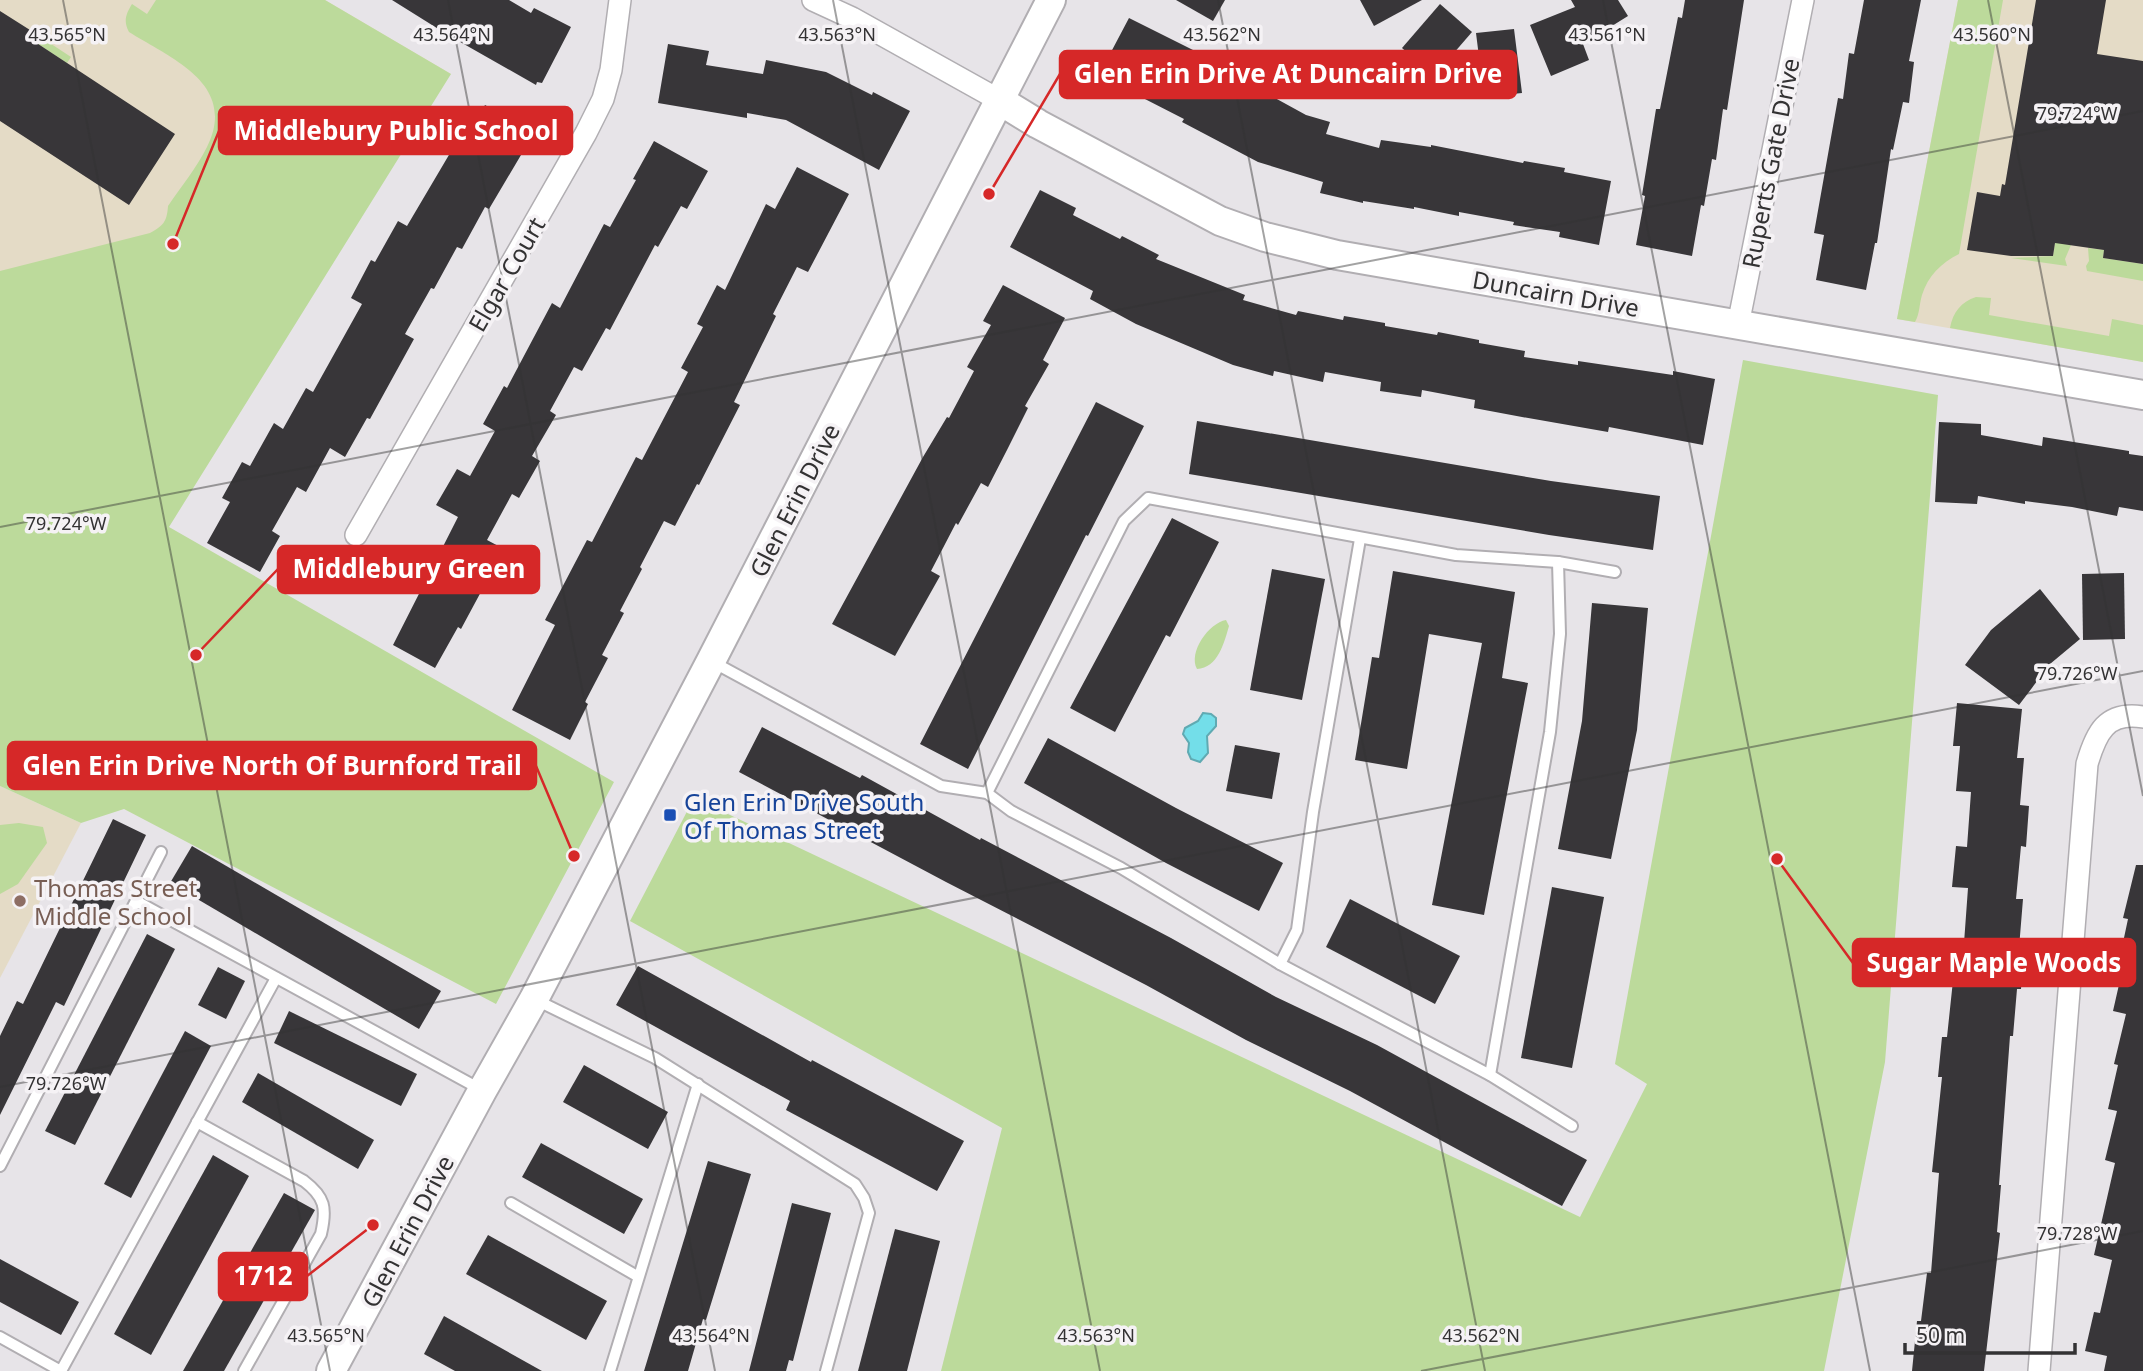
<svg xmlns="http://www.w3.org/2000/svg" width="2143" height="1371" font-family="'Noto Sans',sans-serif">
	<rect width="100%" height="100%" fill="#e7e4e8"/>
	<g fill="#e4dbc6">
		<polygon points="0,0 325,0 451,74 0,413"/>
		<polygon points="1958,0 2143,0 2143,362 1897,319"/>
		<polygon points="0,786 81,823 0,978"/>
	</g>
	<g fill="#bcda9b">
		<path d="M156,0H325L451,74L169,527L614,782L496,1004L124,809L81,823L0,786V271L150,233C163,226 167,222 168,206C181,187 197,167 207,147C238,84 172,59 129,32C123,21 126,14 132,4L147,14Z"/>
		<path d="M1958,0H2003L1959,254C1941,263 1928,276 1922,295C1919,305 1920,313 1915,322L1897,319Z"/>
		<polygon points="30,30 71,57 67,63 26,36"/>
		<polygon points="2055,242 2071,245 2065,259 2067,266 2011,258 2053,256"/>
		<polygon points="2088,248 2104,250 2103,258 2143,264 2143,281 2087,271 2086,266 2089,261"/>
		<path d="M1976,297L1991,298L1989,315L2109,336L2112,319L2143,325V362L1950,328C1953,312 1961,302 1976,297Z"/>
		<polygon points="1743,360 1938,395 1885,1062 1824,1371 941,1371 1002,1128 630,921 694,798 1580,1217 1647,1084 1615,1064"/>
		<path d="M1226,620L1229,626C1224,643 1218,668 1197,669C1188,652 1209,623 1226,620Z"/>
		<polygon points="19,823 43,827 47,843 18,884 0,894 0,825"/>
	</g>
	<polygon fill="#73dee9" stroke="#60aab2" stroke-width="2" points="1203,713 1211,714 1216,718 1216,726 1207,736 1208,753 1200,762 1191,759 1188,752 1189,743 1183,734 1185,728 1198,721"/>
	<g fill="#383639">
		<polygon points="392,0 509,0 531,13 534,8 571,27 542,83 537,82 536,85 448,35"/>
		<polygon points="1176,0 1225,0 1213,21"/>
		<polygon points="1360,0 1422,0 1374,26"/>
		<polygon points="1571,0 1618,0 1628,16 1583,44 1589,60 1551,76 1530,25 1575,7"/>
		<polygon points="1685,0 1744,0 1727,110 1723,109 1716,160 1712,159 1704,206 1701,205 1692,256 1636,245 1645,196 1642,195 1656,109 1660,109 1678,17 1682,18"/>
		<polygon points="1864,0 1921,0 1909,61 1914,62 1909,103 1903,102 1893,150 1891,149 1877,243 1875,243 1866,290 1816,280 1824,235 1814,233 1838,98 1843,99 1849,53 1854,54"/>
		<polygon points="2036,0 2106,0 2097,54 2143,61 2143,264 2103,258 2104,250 2055,243 2053,256 2011,256 1967,250 1977,192 2000,196 2002,184 2005,185"/>
		<polygon points="1440,4 1472,32 1434,76 1402,48"/>
		<polygon points="0,11 30,30 26,36 175,134 129,205 0,121"/>
		<polygon points="1129,18 1203,55 1200,62 1253,91 1255,87 1306,115 1330,122 1326,134 1379,148 1381,140 1431,147 1431,145 1523,163 1524,161 1565,168 1564,172 1611,181 1599,245 1559,237 1560,232 1513,225 1514,222 1459,212 1459,216 1414,207 1414,209 1363,201 1363,203 1320,193 1323,182 1258,162 1182,122 1184,119 1141,97 1143,93 1101,71"/>
		<polygon points="1514,29 1522,93 1484,97 1476,33"/>
		<polygon points="668,44 709,51 706,65 763,74 766,60 826,72 872,95 873,92 910,111 879,170 786,120 747,113 747,118 658,103"/>
		<polygon points="485,105 534,133 489,209 485,207 462,249 457,247 434,289 431,288 405,334 414,339 370,419 367,418 345,457 330,448 306,492 297,487 272,531 280,536 260,572 207,543 230,502 222,498 242,462 250,466 274,423 283,429 306,388 313,392 362,304 351,298 371,260 375,262 398,221 407,226 456,143 462,147"/>
		<polygon points="654,141 708,171 687,209 681,206 658,247 655,245 610,330 606,328 582,371 574,367 550,411 556,415 532,456 540,461 519,498 512,494 487,540 504,549 461,629 458,627 435,668 393,645 458,517 436,505 457,469 470,476 495,431 483,424 504,386 507,388 552,303 560,308 604,224 610,227 636,180 633,179"/>
		<polygon points="797,167 849,194 808,272 797,267 773,314 776,316 734,402 740,405 699,485 697,484 675,526 664,521 640,567 642,569 620,611 624,613 602,655 608,658 585,702 588,704 570,740 512,710 555,625 545,620 587,540 592,542 636,457 642,460 688,372 681,368 703,327 697,324 717,285 725,290 766,204 775,209"/>
		<polygon points="1040,190 1076,208 1073,215 1120,239 1122,236 1159,255 1156,259 1245,295 1243,300 1296,315 1298,311 1343,320 1344,316 1385,323 1385,326 1437,335 1438,332 1479,340 1479,343 1525,351 1524,357 1578,365 1578,361 1673,375 1673,371 1715,379 1703,445 1609,427 1608,432 1522,417 1474,408 1475,400 1422,390 1421,397 1380,391 1381,382 1325,372 1323,382 1274,371 1273,376 1233,365 1136,324 1090,299 1093,291 1010,247"/>
		<polygon points="1003,285 1065,318 1043,360 1049,364 1025,406 1028,408 1007,450 988,487 981,483 958,525 956,523 931,571 940,576 895,656 832,624 923,457 947,417 949,418 974,371 967,367 991,325 983,321"/>
		<polygon points="1096,402 1144,426 1088,536 1086,535 968,769 920,744"/>
		<polygon points="1197,421 1551,481 1660,496 1653,550 1549,535 1189,474"/>
		<polygon points="1939,422 1981,424 1981,435 2042,446 2043,437 2129,451 2129,454 2143,456 2143,511 2119,507 2117,516 2072,507 2025,501 2025,504 1978,496 1977,504 1935,502"/>
		<polygon points="1172,518 1219,542 1170,637 1166,635 1115,732 1070,708"/>
		<polygon points="1272,569 1325,579 1302,700 1250,690"/>
		<polygon points="1393,571 1515,592 1502,678 1528,683 1484,915 1432,905 1482,643 1429,634 1407,769 1355,760 1372,657 1379,658"/>
		<polygon points="2124,573 2125,639 2083,640 2082,574"/>
		<polygon points="2040,589 2080,639 2050,664 2019,705 1965,665 1991,630"/>
		<polygon points="1592,603 1648,608 1637,730 1611,859 1558,849 1582,721"/>
		<polygon points="1957,703 2022,709 2017,758 2024,758 2020,805 2029,806 2026,847 2021,846 2016,899 2023,899 2019,948 2024,949 2021,989 2017,989 2013,1036 2010,1036 1999,1185 2001,1185 1997,1232 2000,1233 1984,1371 1912,1371 1917,1321 1921,1321 1927,1273 1931,1273 1939,1173 1932,1172 1942,1077 1938,1077 1942,1037 1947,1037 1957,943 1964,943 1968,888 1952,887 1956,846 1967,847 1971,792 1956,791 1960,746 1953,746"/>
		<polygon points="762,727 860,778 862,775 980,840 981,838 1171,938 1276,997 1377,1045 1587,1160 1562,1206 1350,1091 1246,1040 1146,985 946,882 739,772"/>
		<polygon points="1048,738 1176,808 1283,863 1259,911 1166,863 1024,783"/>
		<polygon points="1235,745 1280,753 1272,799 1226,791"/>
		<polygon points="113,819 146,835 64,1006 56,1002 0,1115 0,1036 17,1001 23,1004"/>
		<polygon points="192,846 441,991 419,1029 170,883"/>
		<polygon points="2136,865 2143,865 2143,1371 2104,1371 2107,1356 2085,1351 2094,1312 2100,1313 2112,1260 2094,1255 2115,1163 2105,1160 2117,1111 2108,1109 2118,1065 2114,1064 2126,1014 2113,1011 2123,967 2118,966 2128,919 2123,918"/>
		<polygon points="1552,887 1604,897 1572,1068 1521,1058"/>
		<polygon points="1350,899 1460,956 1435,1004 1326,947"/>
		<polygon points="147,934 175,949 75,1145 45,1131"/>
		<polygon points="638,966 811,1062 812,1060 964,1141 937,1191 786,1110 790,1101 616,1005"/>
		<polygon points="218,967 245,981 226,1019 198,1005"/>
		<polygon points="289,1011 417,1074 401,1106 274,1043"/>
		<polygon points="185,1031 211,1046 131,1198 104,1184"/>
		<polygon points="584,1065 668,1112 648,1149 563,1102"/>
		<polygon points="258,1073 374,1140 358,1169 242,1102"/>
		<polygon points="541,1143 643,1199 624,1234 522,1177"/>
		<polygon points="213,1155 249,1176 151,1355 114,1334"/>
		<polygon points="708,1161 751,1174 706,1320 703,1319 688,1371 644,1371"/>
		<polygon points="284,1193 315,1210 224,1371 183,1371"/>
		<polygon points="792,1203 831,1213 793,1361 789,1360 786,1371 749,1371"/>
		<polygon points="895,1229 940,1241 907,1371 858,1371"/>
		<polygon points="488,1235 607,1301 586,1340 466,1274"/>
		<polygon points="0,1259 79,1302 61,1335 0,1302"/>
		<polygon points="444,1316 542,1371 455,1371 424,1354"/>
	</g>
	<g fill="none" stroke-linecap="round" stroke-linejoin="round">
		<g stroke="#b1aeb2" stroke-width="14">
			<g id="lane">
				<polyline points="711,661 941,786 987,793 1011,811 1121,868 1280,964 1490,1075 1572,1126"/>
				<polyline points="987,793 1124,521 1148,498 1456,555 1558,562 1615,572"/>
				<polyline points="136,901 480,1089"/>
				<polyline points="1280,964 1297,930 1313,812 1360,539"/>
				<polyline points="534,999 655,1058 855,1184 864,1198 869,1213 826,1371"/>
				<polyline points="1490,1075 1550,732 1560,634 1558,562"/>
				<path d="M197,1122L304,1181C325,1197 327,1208 321,1234L244,1371"/>
				<polyline points="0,1166 161,852"/>
				<polyline points="511,1203 637,1276"/>
				<polyline points="0,1337 61,1371"/>
				<polyline points="61,1371 276,978"/>
				<polyline points="610,1371 698,1084"/>
			</g>
		</g>
		<g stroke="#b1aeb2" stroke-width="24">
			<g id="street">
				<polyline points="813,0 852,18 999,100"/>
				<polyline points="1738,325 1803,0"/>
				<polyline points="356,535 586,133 603,99 611,70 620,0"/>
				<path d="M2039,1371L2087,764C2096,733 2106,711 2143,717"/>
			</g>
		</g>
		<g stroke="#b1aeb2" stroke-width="32">
			<g id="secondary">
				<polyline points="999,100 1038,124 1220,221 1265,237 1337,255 2143,395"/>
				<polyline points="331,1371 482,1091 534,999 711,661 1051,0"/>
			</g>
		</g>
		<use href="#lane" stroke="#fff" stroke-width="10"/>
		<use href="#street" stroke="#fff" stroke-width="21"/>
		<use href="#secondary" stroke="#fff" stroke-width="28"/>
	</g>
	<path fill="none" stroke="#333233" stroke-width="2" stroke-opacity="0.45" d="M63,0L330,1371M448,0L715,1371M833,0L1100,1371M1218,0L1485,1371M1603,0L1870,1371M1988,0L2143,796M0,527L2143,111M0,1087L2143,671M1421,1371L2143,1231"/>
	<rect fill="#1a4fb4" stroke="#f5f2f5" stroke-width="2.5" x="663" y="808" width="14" height="14" rx="3.5"/>
	<circle fill="#8d6e63" stroke="#f5f2f5" stroke-width="2.5" cx="20" cy="901" r="7"/>
	<g text-anchor="middle" dominant-baseline="central" stroke-width="7" stroke-linejoin="round" paint-order="stroke">
		<g font-size="24" fill="#333233" stroke="#f5f2f5">
			<text transform="translate(1770 163) rotate(-79)">Ruperts Gate Drive</text>
			<text transform="translate(506 274) rotate(-60)">Elgar Court</text>
			<text transform="translate(1556 293) rotate(10)">Duncairn Drive</text>
			<text transform="translate(794 500) rotate(-63)">Glen Erin Drive</text>
			<text transform="translate(407 1231) rotate(-62)">Glen Erin Drive</text>
		</g>
		<g font-size="24" fill="#164399" stroke="#f5f2f5" text-anchor="start">
			<text x="684" y="801">Glen Erin Drive South<tspan x="684" dy="28">Of Thomas Street</tspan></text>
		</g>
		<g font-size="24" fill="#785e54" stroke="#f5f2f5" text-anchor="start">
			<text x="34" y="887">Thomas Street<tspan x="34" dy="28">Middle School</tspan></text>
		</g>
	</g>
	<g font-size="18" text-anchor="middle" fill="#333233" stroke="#f5f2f5" stroke-width="7" stroke-linejoin="round" paint-order="stroke">
		<text x="67" y="41">43.565°N</text>
		<text x="452" y="41">43.564°N</text>
		<text x="837" y="41">43.563°N</text>
		<text x="1222" y="41">43.562°N</text>
		<text x="1607" y="41">43.561°N</text>
		<text x="1992" y="41">43.560°N</text>
		<text x="2077" y="120">79.724°W</text>
		<text x="66" y="530">79.724°W</text>
		<text x="2077" y="680">79.726°W</text>
		<text x="66" y="1090">79.726°W</text>
		<text x="2077" y="1240">79.728°W</text>
		<text x="326" y="1342">43.565°N</text>
		<text x="711" y="1342">43.564°N</text>
		<text x="1096" y="1342">43.563°N</text>
		<text x="1481" y="1342">43.562°N</text>
	</g>
	<path fill="none" stroke="#d62828" stroke-width="2.5" d="M989 194L1060 74M173 244L219 131M196 655L278 569M574 856L536 766M1777 859L1853 963M373 1225L307 1276"/>
	<g fill="#d62828" stroke="#f5f2f5" stroke-width="2.5">
		<circle cx="989" cy="194" r="7"/>
		<circle cx="173" cy="244" r="7"/>
		<circle cx="196" cy="655" r="7"/>
		<circle cx="574" cy="856" r="7"/>
		<circle cx="1777" cy="859" r="7"/>
		<circle cx="373" cy="1225" r="7"/>
	</g>
	<g fill="#d62828" stroke="#d62828" stroke-width="2.5">
		<rect x="1060" y="51" width="456" height="47" rx="7"/>
		<rect x="219" y="107" width="353" height="47" rx="7"/>
		<rect x="278" y="546" width="261" height="47" rx="7"/>
		<rect x="8" y="742" width="528" height="47" rx="7"/>
		<rect x="1853" y="939" width="282" height="47" rx="7"/>
		<rect x="219" y="1253" width="88" height="47" rx="7"/>
	</g>
	<g font-size="26" text-anchor="middle" font-weight="bold" fill="#fff">
		<text x="1288" y="83">Glen Erin Drive At Duncairn Drive</text>
		<text x="396" y="140">Middlebury Public School</text>
		<text x="409" y="578">Middlebury Green</text>
		<text x="272" y="775">Glen Erin Drive North Of Burnford Trail</text>
		<text x="1994" y="972">Sugar Maple Woods</text>
		<text x="263" y="1285">1712</text>
	</g>
	<path d="M1905 1343v10h170v-10" fill="none" stroke="#333233" stroke-width="3.5"/>
	<text x="1916" y="1343" font-size="21" fill="#333233" stroke="#f5f2f5" stroke-width="5" paint-order="stroke">50 m</text>
</svg>
